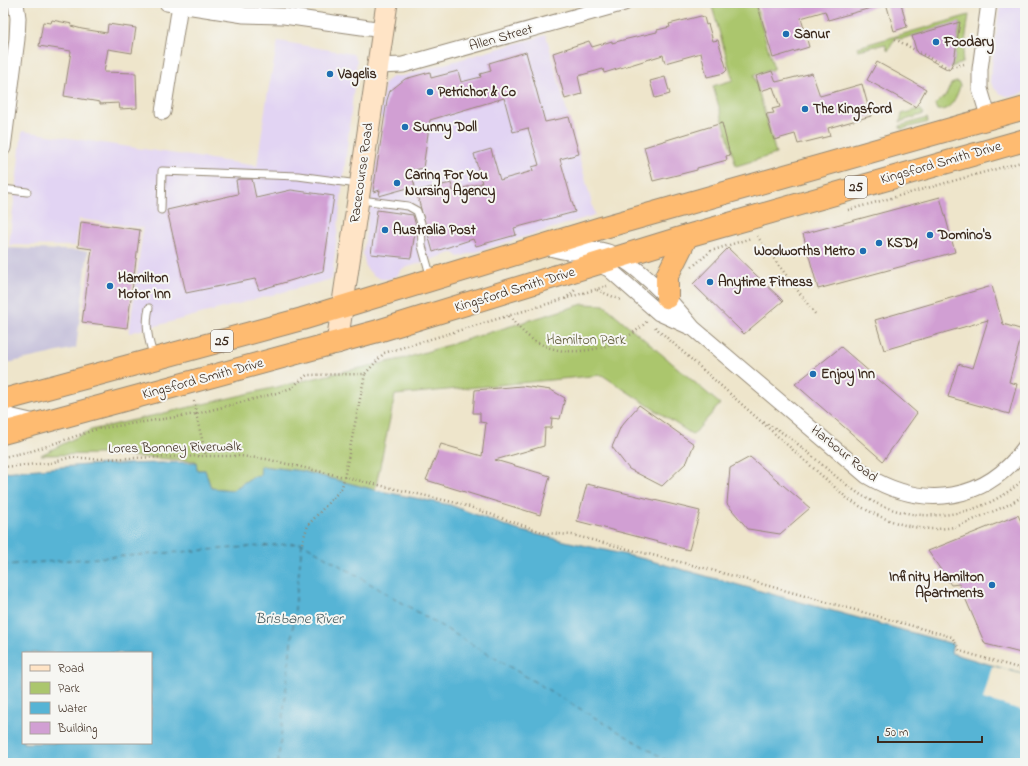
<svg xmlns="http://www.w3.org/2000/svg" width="1028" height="766" font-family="'Indie Flower',sans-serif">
	<rect width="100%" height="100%" fill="#f6f6f2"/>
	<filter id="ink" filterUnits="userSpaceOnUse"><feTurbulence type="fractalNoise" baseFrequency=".025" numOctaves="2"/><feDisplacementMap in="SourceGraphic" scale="8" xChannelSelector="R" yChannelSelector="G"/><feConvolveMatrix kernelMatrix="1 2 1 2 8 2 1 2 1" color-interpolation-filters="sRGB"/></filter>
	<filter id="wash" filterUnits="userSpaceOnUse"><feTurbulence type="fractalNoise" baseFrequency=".012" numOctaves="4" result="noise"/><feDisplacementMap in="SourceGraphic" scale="16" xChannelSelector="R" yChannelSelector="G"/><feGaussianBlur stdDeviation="0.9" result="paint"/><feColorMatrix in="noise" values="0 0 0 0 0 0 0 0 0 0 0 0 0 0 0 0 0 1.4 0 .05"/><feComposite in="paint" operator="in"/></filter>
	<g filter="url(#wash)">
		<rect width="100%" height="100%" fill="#eee5cb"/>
		<g fill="#e2d4f3">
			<polygon points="1000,3 1025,3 1025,92 1015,96 1007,96 999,93 993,87 990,80"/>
			<polygon points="546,35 595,215 459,257 454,253 451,253 402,269 397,276 388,279 381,279 373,275 366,268 363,254 383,119 379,115 385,82 393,76 402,76"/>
			<polygon points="278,41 353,54 357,60 332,279 129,333 143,228 79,219 76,246 9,245 22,131 257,166 267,97"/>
		</g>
		<polygon fill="#c5c0da" points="8,248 88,251 76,348 3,364 3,285"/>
		<g fill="#abc66d" stroke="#737846">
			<polygon points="711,3 755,3 774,69 754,75 776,154 736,166 713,86 733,80"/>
			<polygon points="969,15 962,63 951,67 954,61 960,23 901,39 896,37 888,51 885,44 858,50 858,47"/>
			<path d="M956,82L959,83L960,86C957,96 951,112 937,110L935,105L946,95L951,84Z"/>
			<polygon points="915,110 921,110 924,114 900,122 902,114"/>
			<polygon points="927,118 928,122 902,129 900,128 900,126"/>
			<polygon points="583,304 604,305 720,404 693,435 602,375 395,395 375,490 302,471 262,466 260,476 252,477 233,490 211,488 205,470 197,470 196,461 100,454 41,455 91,430 337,373 406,358"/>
		</g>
		<path fill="#57b4d5" stroke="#496f7a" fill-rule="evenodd" d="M196,462L197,470H205L211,488L233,490L252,477L260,476L261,466L302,471L375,490L450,505L517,530L644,559L953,644L951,653L1025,675V763H3V472L86,465ZM23,653H151V743H23Z"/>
		<polygon fill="#eee5cb" points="992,666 1025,675 1025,711 983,699"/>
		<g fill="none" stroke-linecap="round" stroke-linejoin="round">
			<g stroke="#455a5e" stroke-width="1" stroke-dasharray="5 4" stroke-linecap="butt">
				<polyline points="3,565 302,543 671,763"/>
				<polyline points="278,763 302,544"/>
			</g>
		</g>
		<g id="blocks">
			<g fill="#d19fd3">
				<polygon points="757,3 877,3 878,6 828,20 825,11 801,18 809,47 773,58"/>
				<polygon points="886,3 901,3 907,27 894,31"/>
				<polygon points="701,16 704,17 706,25 708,24 713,41 718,40 727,70 724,73 707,77 701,53 665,63 663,55 604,73 603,69 578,76 582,94 565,99 553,53 589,41 592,47 612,41 612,43 623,40 657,32 657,30 670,27 669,24"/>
				<polygon points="52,20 72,24 71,26 82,29 107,33 108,24 136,28 132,53 108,49 104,72 136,73 137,108 120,109 119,103 100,104 100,102 64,96 71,51 39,46 43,22 51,23"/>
				<polygon points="960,22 954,61 949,70 917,53 912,36"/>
				<polygon points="526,52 545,122 569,117 579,154 560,159 575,212 514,228 516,235 476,246 473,239 433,252 416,191 451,183 453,191 482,183 474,154 491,149 500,180 533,171 532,167 539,165 528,128 513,132 504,98 430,120 423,168 410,171 415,186 379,196 380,190 373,192 387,100 390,91 405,79 430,72 431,78 458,71 461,82 481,77 480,74 491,71 489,63"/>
				<polygon points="877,62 926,89 916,107 867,80"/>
				<polygon points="772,71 776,82 812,73 820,96 862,84 871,116 828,128 830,136 798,144 795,134 774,140 766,114 774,113 772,109 780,107 773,87 760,91 756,76"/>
				<polygon points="665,77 670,94 655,98 650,81"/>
				<polygon points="722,123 730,155 726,156 727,160 697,168 697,170 653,181 644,147"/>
				<polygon points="240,179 252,179 256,198 291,190 334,196 323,271 259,290 255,279 186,293 167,210 238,194 236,180"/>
				<polygon points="940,197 955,252 818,289 803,234"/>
				<polygon points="377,210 413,215 416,226 411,258 371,254"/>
				<polygon points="81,222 140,230 127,328 82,322 92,249 78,247"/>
				<polygon points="728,248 783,301 744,334 693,284"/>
				<polygon points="992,286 1003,324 1023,330 1009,382 1017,384 1009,414 948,397 958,364 973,368 988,320 884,350 875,320"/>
				<polygon points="841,347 917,413 883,461 795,384"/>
				<polygon points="522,386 551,390 565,398 560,419 552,418 551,428 545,428 544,446 495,460 550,476 540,515 426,480 441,444 482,456 486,423 480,422 480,413 473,413 475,390"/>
				<polygon points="639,405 694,444 687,462 662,486 629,469 612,447 621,426"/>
				<polygon points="750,457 810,508 780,534 748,529 727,504 730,468"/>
				<polygon points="587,484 700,511 689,550 577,521"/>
				<polygon points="1018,515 1025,530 1025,654 985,644 959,584 951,585 928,551"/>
			</g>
		</g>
	</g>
	<g filter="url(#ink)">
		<use href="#blocks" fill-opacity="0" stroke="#948874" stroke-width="1"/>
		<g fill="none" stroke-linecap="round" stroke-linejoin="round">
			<g stroke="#948874" stroke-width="9">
				<g id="lane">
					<polyline points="3,189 27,192"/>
					<polyline points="361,200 408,206 417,211 421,223 422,246 431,278"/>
					<polyline points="161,210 162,171 298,176 358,184"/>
					<path d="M149,308C145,325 148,340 154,357"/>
				</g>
			</g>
			<g stroke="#948874" stroke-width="17">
				<g id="street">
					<polyline points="167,3 244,15 284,16 383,30"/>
					<polyline points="989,3 980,69 980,89 989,119"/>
					<polyline points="378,66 403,65 624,3"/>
					<polyline points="163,112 180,5"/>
					<polyline points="3,148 17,39 18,18 16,3"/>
					<path d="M545,247C553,248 564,253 573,252C582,251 590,248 600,250C631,255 674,304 693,328L867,476C924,510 986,502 1025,447"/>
					<polyline points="597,264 609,269 659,313 690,327"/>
					<polyline points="3,418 9,416 35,422"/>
				</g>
			</g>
			<g stroke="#948874" stroke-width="23">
				<polyline id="secondary" points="337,343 387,3"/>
			</g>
			<g stroke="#948874" stroke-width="24">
				<g id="highway">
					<polyline points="667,297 667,276 687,236"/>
					<polyline points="3,400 302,319 601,228 1025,108"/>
					<polyline points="3,433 378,331 687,236 1025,140"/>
				</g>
			</g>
			<g stroke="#948874" stroke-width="2.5" stroke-dasharray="1 3" stroke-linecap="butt">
				<polyline points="895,39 948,68 964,64"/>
				<polyline points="848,210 1025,161"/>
				<polyline points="757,236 816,315"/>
				<polyline points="692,267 711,251 751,238"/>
				<polyline points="597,290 621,300"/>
				<polyline points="565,299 575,290"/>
				<path d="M509,316C519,328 527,338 541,344C572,361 625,346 647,321"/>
				<path d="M655,327L848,499C876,517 912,533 947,528C960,527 972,520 984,515C999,509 1013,504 1025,494"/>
				<polyline points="194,401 197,414"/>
				<polyline points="196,414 206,456"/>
				<path d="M764,422C800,440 825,471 858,493C910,528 980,521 1025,478"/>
				<polyline points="3,457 32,451 97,429 196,414 277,393 291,388 307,375 365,374 384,353 607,286"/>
				<polyline points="3,467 50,463 72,457 94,459 206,456 240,456 266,459 461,504 545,533 572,535 708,569 952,637 960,651 1025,670"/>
				<polyline points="302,543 308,525 342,488 365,374"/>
			</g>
			<use href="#lane" stroke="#fff" stroke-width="7"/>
			<use href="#street" stroke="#fff" stroke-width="15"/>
			<use href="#secondary" stroke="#ffe4c6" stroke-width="21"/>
			<use href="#highway" stroke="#febb71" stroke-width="22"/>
		</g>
	</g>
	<g fill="#1f6fb2" stroke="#f6f6f2" stroke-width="1.5">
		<circle cx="786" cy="34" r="4"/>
		<circle cx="936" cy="42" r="4"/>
		<circle cx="330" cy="74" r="4"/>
		<circle cx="430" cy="92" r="4"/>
		<circle cx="805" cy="109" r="4"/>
		<circle cx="405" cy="127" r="4"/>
		<circle cx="397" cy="183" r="4"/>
		<circle cx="385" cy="230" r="4"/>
		<circle cx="930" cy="235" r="4"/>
		<circle cx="879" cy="243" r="4"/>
		<circle cx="863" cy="251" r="4"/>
		<circle cx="710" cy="282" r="4"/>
		<circle cx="110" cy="286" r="4"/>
		<circle cx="813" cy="374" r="4"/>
		<circle cx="992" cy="585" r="4"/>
	</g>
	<g text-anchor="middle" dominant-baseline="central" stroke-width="4" stroke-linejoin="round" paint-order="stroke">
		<g fill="#f6f6f2" stroke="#73675e" stroke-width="1">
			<rect x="845" y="176" width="22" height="22" rx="3"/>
			<rect x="211" y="330" width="22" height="22" rx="3"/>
		</g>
		<g font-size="13" font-weight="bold" fill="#3b2a1e">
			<text x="856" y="187">25</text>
			<text x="222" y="341">25</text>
		</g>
		<g font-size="14" font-weight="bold" fill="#3b2a1e" stroke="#f6f6f2" text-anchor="start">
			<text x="794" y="34">Sanur</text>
			<text x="944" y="42">Foodary</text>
			<text x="338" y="74">Vagelis</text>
			<text x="438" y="92">Petrichor &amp; Co</text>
			<text x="813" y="109">The Kingsford</text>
			<text x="413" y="127">Sunny Doll</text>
			<text x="405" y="175">Caring For You<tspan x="405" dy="16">Nursing Agency</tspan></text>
			<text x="393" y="230">Australia Post</text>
			<text x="938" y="235">Domino's</text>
			<text x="887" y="243">KSD1</text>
			<text x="855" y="251" text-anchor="end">Woolworths Metro</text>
			<text x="118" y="278">Hamilton<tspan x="118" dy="16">Motor Inn</tspan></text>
			<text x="718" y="282">Anytime Fitness</text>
			<text x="821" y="374">Enjoy Inn</text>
			<text x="984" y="577" text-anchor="end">Infinity Hamilton<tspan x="984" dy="16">Apartments</tspan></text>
		</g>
		<g font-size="14" fill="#3b2a1e" stroke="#f6f6f2">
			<text transform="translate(501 38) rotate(-16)">Allen Street</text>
			<text transform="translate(941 163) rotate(-16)">Kingsford Smith Drive</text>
			<text transform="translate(362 173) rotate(-82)">Racecourse Road</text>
			<text transform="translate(515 290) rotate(-17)">Kingsford Smith Drive</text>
			<text transform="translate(203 379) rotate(-15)">Kingsford Smith Drive</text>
			<text transform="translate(175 448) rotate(-1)">Lores Bonney Riverwalk</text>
			<text transform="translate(844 454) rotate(39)">Harbour Road</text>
		</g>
		<g font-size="14" fill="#5d5936" stroke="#f6f6f2">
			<text x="586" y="340">Hamilton Park</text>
		</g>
		<g font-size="15" font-style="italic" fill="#455a5e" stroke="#f6f6f2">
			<text x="299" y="619">Brisbane River</text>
		</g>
	</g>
	<rect width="1028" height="766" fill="none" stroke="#f6f6f2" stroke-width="16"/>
	<rect x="22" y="652" width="130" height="92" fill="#f6f6f2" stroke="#aba49d"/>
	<rect x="30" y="665" width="20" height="6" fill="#ffe4c6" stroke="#aba49d"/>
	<text x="58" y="672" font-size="12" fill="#3b2a1e">Road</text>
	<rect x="30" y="682" width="20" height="12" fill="#abc66d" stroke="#aba49d"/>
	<text x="58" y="692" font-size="12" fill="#3b2a1e">Park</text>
	<rect x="30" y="702" width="20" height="12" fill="#57b4d5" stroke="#aba49d"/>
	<text x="58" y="712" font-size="12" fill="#3b2a1e">Water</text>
	<rect x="30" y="722" width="20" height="12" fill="#d19fd3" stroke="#aba49d"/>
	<text x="58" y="732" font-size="12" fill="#3b2a1e">Building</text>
	<path d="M878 736v6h104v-6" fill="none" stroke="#3b2a1e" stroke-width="2"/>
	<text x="884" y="736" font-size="12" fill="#3b2a1e" stroke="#f6f6f2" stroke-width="3" paint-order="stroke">50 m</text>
</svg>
